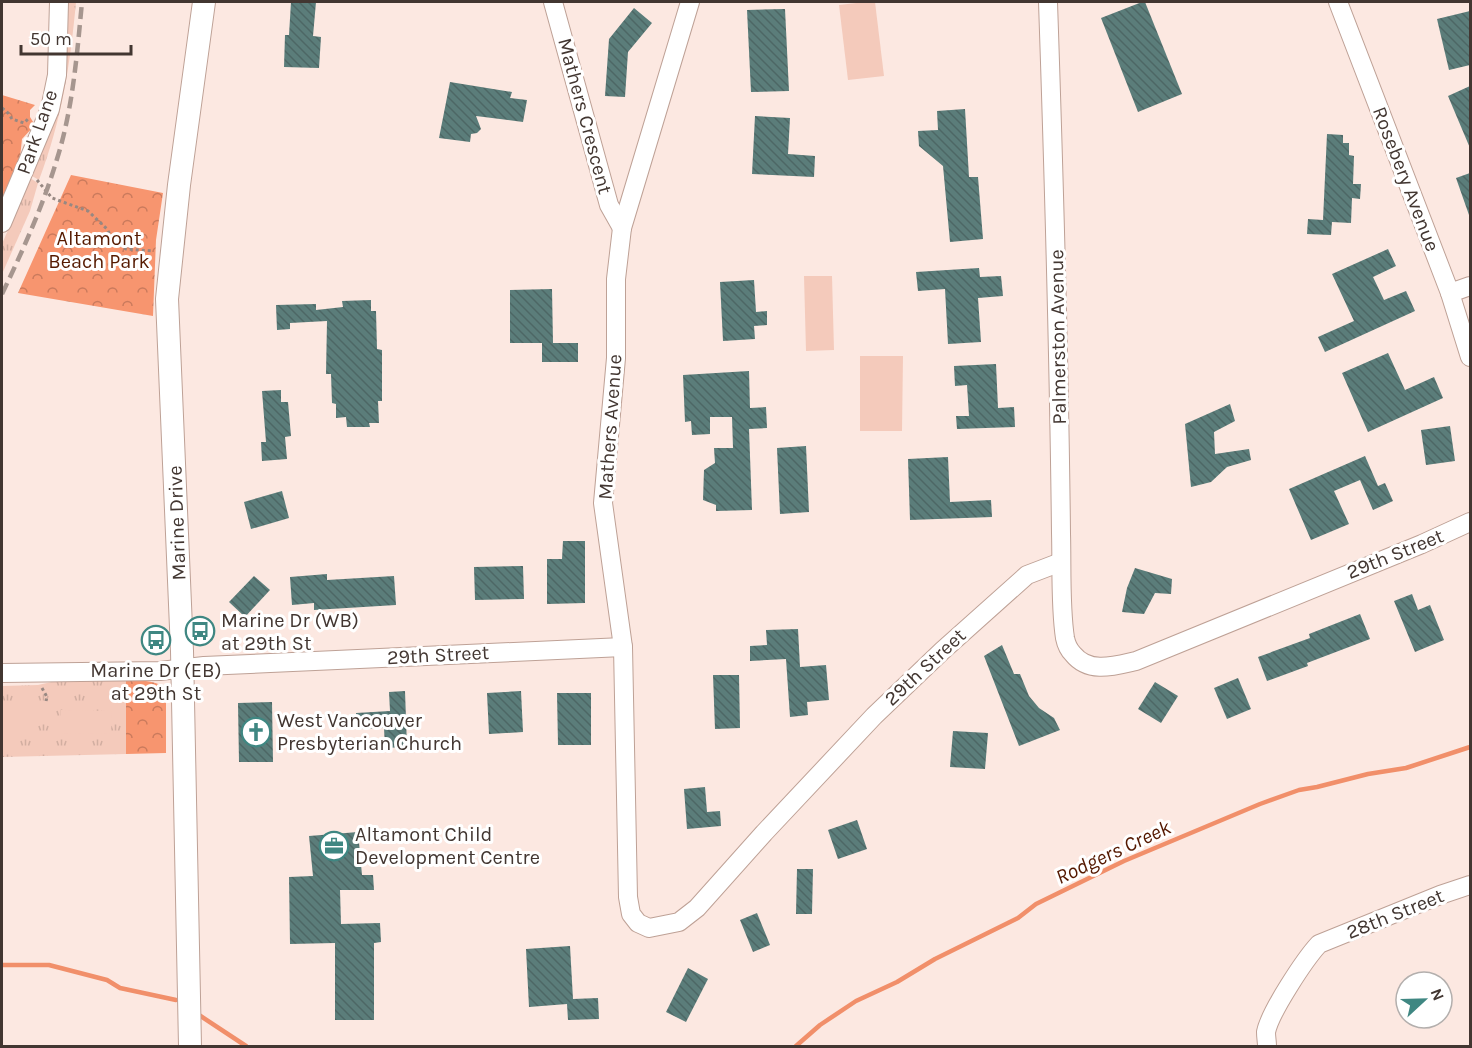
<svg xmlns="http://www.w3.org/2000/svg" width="1472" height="1048" font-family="Karla,sans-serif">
	<defs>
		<pattern id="grass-tufts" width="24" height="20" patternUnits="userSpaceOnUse" patternTransform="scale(1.5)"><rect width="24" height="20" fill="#f4cabb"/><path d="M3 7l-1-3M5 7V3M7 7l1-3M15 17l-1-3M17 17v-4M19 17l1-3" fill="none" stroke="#d2aea1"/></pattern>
		<pattern id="forest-crowns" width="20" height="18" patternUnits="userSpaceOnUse" patternTransform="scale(1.5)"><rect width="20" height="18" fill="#f7956f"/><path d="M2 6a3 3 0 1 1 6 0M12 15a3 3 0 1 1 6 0" fill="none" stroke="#ca7a5c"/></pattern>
		<pattern id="building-back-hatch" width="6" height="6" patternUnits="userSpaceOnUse" patternTransform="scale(1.5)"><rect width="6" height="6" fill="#5b7d7a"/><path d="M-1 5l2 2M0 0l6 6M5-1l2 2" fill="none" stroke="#4d6765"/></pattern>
	</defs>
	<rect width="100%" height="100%" fill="#fce8e1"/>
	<g fill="url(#grass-tufts)">
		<path d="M65,2H76C70,66 62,119 39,180L32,176L43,149Z"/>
		<polygon points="30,178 38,183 30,211 2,274 2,244"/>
		<polygon points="56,681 126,681 126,754 2,757 2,686 38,685"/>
	</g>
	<g fill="url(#forest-crowns)">
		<polygon points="2,95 35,105 30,110 30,117 35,125 22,139 19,167 2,209"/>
		<polygon points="71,175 163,193 156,240 153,316 18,293"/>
		<path d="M126,681C141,681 154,679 166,689V753L126,754Z"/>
	</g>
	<g fill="#f4cabb">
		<polygon points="865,2 875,2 884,76 848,80 839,5"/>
		<polygon points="804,276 832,276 834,350 806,351"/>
		<polygon points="860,356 903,356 902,431 860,431"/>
		<rect x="2" y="709" width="32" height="24"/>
		<polygon points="61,710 112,711 111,734 61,733"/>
	</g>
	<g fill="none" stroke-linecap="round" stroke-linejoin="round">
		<g stroke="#f18f6a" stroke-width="4.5">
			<polyline points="2,965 49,965 107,980 120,988 176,1000"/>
			<polyline points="196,1013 246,1046"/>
			<polyline points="796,1046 820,1025 856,1001 897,982 935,959 1018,918 1036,904 1124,861 1260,804 1299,790 1317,787 1368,774 1406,768 1470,747"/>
		</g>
	</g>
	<g fill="url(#building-back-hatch)">
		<polygon points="291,2 316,2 313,36 321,37 319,68 284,67 285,35 289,35"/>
		<polygon points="1142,2 1145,2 1182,94 1138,112 1101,18"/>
		<polygon points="634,8 652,23 628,52 625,97 605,96 609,39"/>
		<polygon points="785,9 789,91 751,92 747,10"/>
		<polygon points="1470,11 1470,65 1449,70 1437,19"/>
		<polygon points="450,82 512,92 510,98 527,100 523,122 476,116 481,129 477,133 471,134 470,142 439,138"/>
		<polygon points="1470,86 1470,148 1448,96"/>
		<polygon points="965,109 969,177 978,177 983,239 950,242 943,166 919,146 918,131 938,130 937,111"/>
		<polygon points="755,116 790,118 788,154 815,156 814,177 752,174"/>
		<polygon points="1327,134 1343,135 1343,143 1349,143 1349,155 1354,156 1353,184 1361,184 1360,199 1352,198 1351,223 1332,222 1331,235 1307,234 1308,219 1323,220"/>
		<polygon points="1470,173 1470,215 1469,215 1456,178"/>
		<polygon points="1388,249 1396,266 1373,277 1384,300 1406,291 1415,311 1325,352 1318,337 1354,321 1332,274"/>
		<polygon points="979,268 980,277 1001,276 1003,296 978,298 981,342 948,344 945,289 918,291 916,272"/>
		<polygon points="754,280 756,312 767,311 767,325 754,326 755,339 723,341 720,282"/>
		<polygon points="552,289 553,343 578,343 578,362 542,362 542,343 510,343 510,290"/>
		<polygon points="371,300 371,311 376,311 377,349 382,350 382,401 378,401 379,423 369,423 370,427 347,427 346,417 336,418 336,404 332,403 331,374 326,374 327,321 290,323 290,329 277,330 276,305 316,304 316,310 343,307 342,301"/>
		<polygon points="1388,353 1405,390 1434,377 1443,398 1368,432 1342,373"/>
		<polygon points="996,364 998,408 1014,407 1015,427 957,429 956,416 969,416 967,385 955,386 954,366"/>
		<polygon points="749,371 750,408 766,407 767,428 749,429 752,510 716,511 716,505 703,500 704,470 715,463 714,448 733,448 732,417 710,417 710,434 692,435 691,421 685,422 683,375"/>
		<polygon points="281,390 281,402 288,402 291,436 285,437 287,459 262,461 261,442 266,442 262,391"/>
		<polygon points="1230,404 1235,421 1214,432 1215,454 1249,449 1251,460 1227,467 1211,482 1191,487 1185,424"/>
		<polygon points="1450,426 1455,461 1426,465 1421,430"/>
		<polygon points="806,446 809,512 780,514 777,448"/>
		<polygon points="1365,456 1378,486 1385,483 1393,501 1373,510 1360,480 1334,491 1349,524 1311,540 1289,489"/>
		<polygon points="948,457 950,502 991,500 992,517 910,520 908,459"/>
		<polygon points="282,491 289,518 251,529 244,502"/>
		<polygon points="563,541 585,541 585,603 547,604 547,559 562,559"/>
		<polygon points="523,566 524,599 475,600 474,567"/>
		<polygon points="1135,568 1172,579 1171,594 1155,593 1144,614 1122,612 1127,588"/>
		<polygon points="327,574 327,580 394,576 396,605 314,610 314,603 292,605 290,577"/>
		<polygon points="254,576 270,590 245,617 229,602"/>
		<polygon points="1412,594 1418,610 1430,605 1444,640 1415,652 1394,601"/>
		<polygon points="1360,614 1370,639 1307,663 1308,666 1267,681 1258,657 1310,638 1309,634"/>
		<polygon points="798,629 800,667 826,665 829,700 807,702 808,715 790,717 786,659 750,661 750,646 767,645 766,630"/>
		<polygon points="1002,645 1014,674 1020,674 1029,696 1039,708 1054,718 1060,730 1019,746 984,656"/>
		<polygon points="713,675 739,675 740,728 715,729"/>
		<polygon points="1238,678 1251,709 1227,719 1214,688"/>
		<polygon points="1155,682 1178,696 1161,723 1138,709"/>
		<polygon points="405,691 407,747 385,748 384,728 356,729 356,713 390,711 389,692"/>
		<polygon points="521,691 523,732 489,734 487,693"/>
		<polygon points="557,693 591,693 591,745 558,745"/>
		<polygon points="272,702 273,762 239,762 238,703"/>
		<polygon points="953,731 988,733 985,769 950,767"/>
		<polygon points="705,787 707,812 720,811 721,826 687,829 684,789"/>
		<polygon points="857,820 867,849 838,859 828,830"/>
		<polygon points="358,832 362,875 373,875 374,890 340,890 341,924 380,923 381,942 374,943 374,1020 335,1020 335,943 290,944 289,877 313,876 309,836"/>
		<polygon points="797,869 813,869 812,914 796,914"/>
		<polygon points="757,913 770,945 753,952 740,920"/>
		<polygon points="570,946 573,999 598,998 599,1019 568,1020 567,1004 529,1007 526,949"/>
		<polygon points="688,968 708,979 686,1022 666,1012"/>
	</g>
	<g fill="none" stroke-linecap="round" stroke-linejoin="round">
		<g stroke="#bea196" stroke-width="20">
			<g id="minor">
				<polyline points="553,2 609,205 622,228"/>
				<polyline points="690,2 622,228 616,279 616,358 603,503 623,647 628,897 631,914 638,923 649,928 679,922 697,908 764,833 874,716 942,651 1027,575 1061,562"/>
				<path d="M1048,2C1054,179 1059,356 1061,533C1062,566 1060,606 1065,638C1066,643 1069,650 1073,654C1089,674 1114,666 1136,661L1422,544L1470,522"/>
				<polyline points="1338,2 1450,293 1470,357"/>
				<polyline points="2,223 50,109 57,75 59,2"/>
				<polyline points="1450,293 1470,286"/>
				<polyline points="2,673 160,671 204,666 623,647"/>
				<path d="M1267,1046C1267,1042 1266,1037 1266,1032C1270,1012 1305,959 1319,944L1440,895L1470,885"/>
			</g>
		</g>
		<g stroke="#bea196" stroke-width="24">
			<polyline id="major" points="190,1046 182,651 167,299 179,185 204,2"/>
		</g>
		<g stroke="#978882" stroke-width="3" stroke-dasharray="3 3" stroke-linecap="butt">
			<polyline points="2,108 8,113 12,119 24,123 28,119"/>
			<polyline points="37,180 52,198 88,211 107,229 113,240 126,249 153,251"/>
			<polyline points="42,688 47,697 46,701"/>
		</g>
		<use href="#minor" stroke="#fff" stroke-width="18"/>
		<use href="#major" stroke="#fff" stroke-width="22"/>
		<path stroke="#a6968f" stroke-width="4.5" stroke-dasharray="12 6" stroke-linecap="butt" d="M2,294C23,250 43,206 57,159C73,108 77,54 82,2"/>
	</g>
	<defs>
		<g id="bus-ring" transform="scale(1.5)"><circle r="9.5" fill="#fff" stroke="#3f8782" stroke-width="1.5"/><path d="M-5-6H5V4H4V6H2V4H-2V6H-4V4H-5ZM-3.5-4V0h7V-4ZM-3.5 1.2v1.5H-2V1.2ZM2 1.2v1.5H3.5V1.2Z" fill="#3f8782"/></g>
		<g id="church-ring" transform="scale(1.5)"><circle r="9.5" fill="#fff" stroke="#3f8782" stroke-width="1.5"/><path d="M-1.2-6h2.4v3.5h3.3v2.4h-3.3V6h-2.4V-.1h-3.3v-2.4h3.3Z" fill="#3f8782"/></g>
		<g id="office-ring" transform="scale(1.5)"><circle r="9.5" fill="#fff" stroke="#3f8782" stroke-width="1.5"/><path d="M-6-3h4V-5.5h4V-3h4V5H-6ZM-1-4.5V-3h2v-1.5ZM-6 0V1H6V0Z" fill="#3f8782"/></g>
	</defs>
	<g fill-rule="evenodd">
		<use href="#bus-ring" x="200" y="631"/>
		<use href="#bus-ring" x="156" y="640"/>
		<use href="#church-ring" x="256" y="732"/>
		<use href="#office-ring" x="334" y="846"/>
	</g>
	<g text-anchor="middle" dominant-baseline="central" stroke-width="6" stroke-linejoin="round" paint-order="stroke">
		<g font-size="20" fill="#423631" stroke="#fff">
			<text transform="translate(585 116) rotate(75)">Mathers Crescent</text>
			<text transform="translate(37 132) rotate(-71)">Park Lane</text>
			<text transform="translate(1406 179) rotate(69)">Rosebery Avenue</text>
			<text transform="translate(1058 337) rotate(-91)">Palmerston Avenue</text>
			<text transform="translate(610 427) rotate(-86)">Mathers Avenue</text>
			<text transform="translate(177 523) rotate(-92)">Marine Drive</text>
			<text transform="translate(1395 554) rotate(-22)">29th Street</text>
			<text transform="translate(438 655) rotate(-3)">29th Street</text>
			<text transform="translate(925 667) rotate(-43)">29th Street</text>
			<text transform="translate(1395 914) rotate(-22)">28th Street</text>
		</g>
		<g font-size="20" fill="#561a00" stroke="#fff">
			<text x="99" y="238">Altamont<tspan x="99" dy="23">Beach Park</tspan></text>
		</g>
		<g font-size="20" fill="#423631" stroke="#fff" text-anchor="start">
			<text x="221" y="620">Marine Dr (WB)<tspan x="221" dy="23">at 29th St</tspan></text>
			<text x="156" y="670" text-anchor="middle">Marine Dr (EB)<tspan x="156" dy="23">at 29th St</tspan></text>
			<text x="277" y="720">West Vancouver<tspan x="277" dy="23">Presbyterian Church</tspan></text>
			<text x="355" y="834">Altamont Child<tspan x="355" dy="23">Development Centre</tspan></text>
		</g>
		<g font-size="21" font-style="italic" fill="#541800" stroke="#fff">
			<text transform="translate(1113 852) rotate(-25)">Rodgers Creek</text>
		</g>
	</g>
	<rect width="1472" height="1048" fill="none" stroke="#423631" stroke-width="6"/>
	<g transform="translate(1424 1000) rotate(68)"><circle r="28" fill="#ffffff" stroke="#b3afad" stroke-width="1.5"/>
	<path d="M0-4.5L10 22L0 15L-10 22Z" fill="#3f8782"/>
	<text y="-9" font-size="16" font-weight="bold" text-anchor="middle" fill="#423631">N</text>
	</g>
	<path d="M21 45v9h110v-9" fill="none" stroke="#423631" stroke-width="3"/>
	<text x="30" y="45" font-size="18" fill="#423631" stroke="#ffffff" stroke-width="4.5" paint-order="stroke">50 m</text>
</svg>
